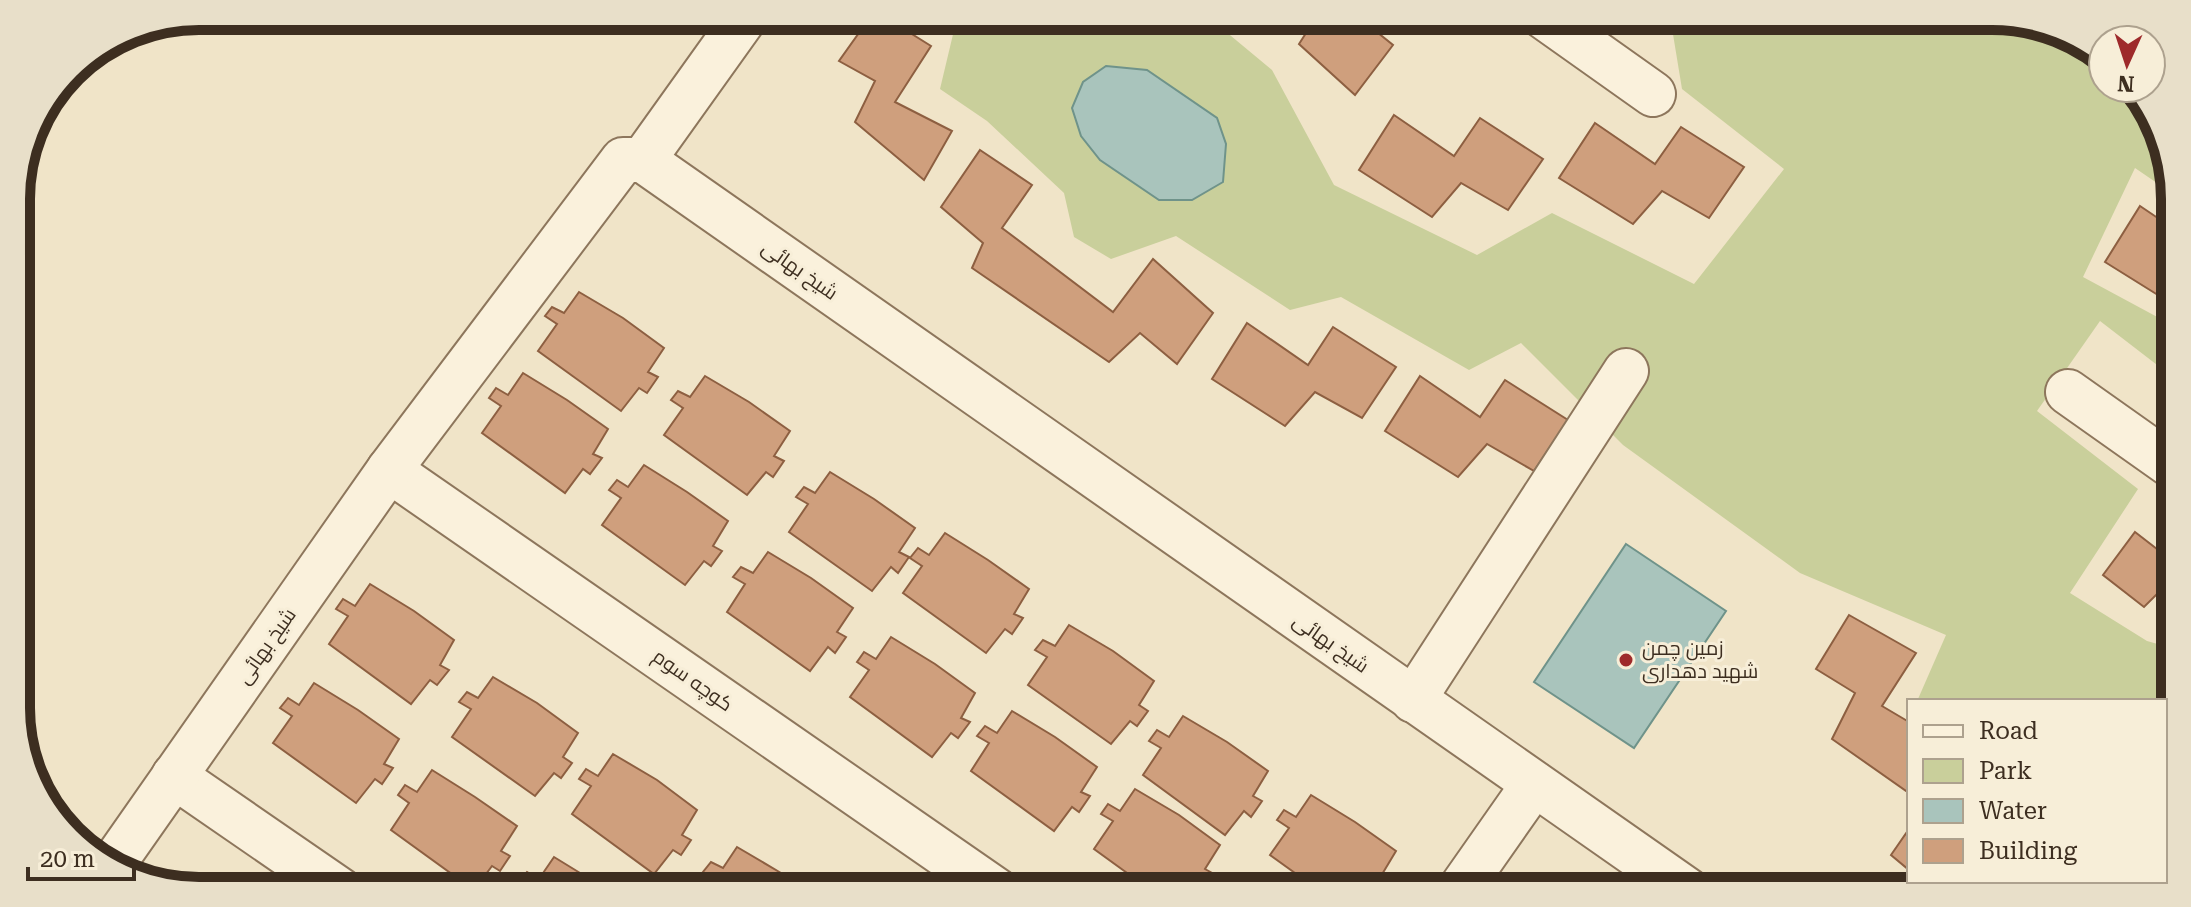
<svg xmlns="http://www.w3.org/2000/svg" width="2191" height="907" font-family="'Roboto Serif',Cairo,serif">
	<rect width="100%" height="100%" fill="#f0e4c8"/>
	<polygon fill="#c9cf9b" points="936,16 1207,16 1272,70 1334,185 1477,255 1552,213 1694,284 1784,169 1682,89 1670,16 1992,16 2061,30 2103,62 2103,88 2137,88 2173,175 2173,194 2135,168 2083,277 2174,326 2174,378 2100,321 2037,411 2138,489 2070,593 2147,641 2175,649 2175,708 2165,758 2165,701 1921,701 1918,699 1946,635 1800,573 1623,445 1521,343 1469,370 1341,297 1290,310 1176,236 1111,259 1074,237 1064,193 987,121 940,89 955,26"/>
	<g fill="#a9c4bc" stroke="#6f938a" stroke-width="2">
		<polygon points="1106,66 1147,70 1217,118 1226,144 1223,182 1192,200 1159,200 1100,160 1081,136 1072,108 1083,82"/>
		<polygon points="1626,544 1726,611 1634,748 1534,682"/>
	</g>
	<g fill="#cf9f7d" stroke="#8d5f41" stroke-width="2">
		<polygon points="871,16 883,16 931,46 895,102 952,131 924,180 855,122 875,81 839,61"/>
		<polygon points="1311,16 1357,16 1393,45 1355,95 1299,44 1315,19"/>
		<polygon points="1394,115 1454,156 1480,118 1543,159 1508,210 1461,183 1432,217 1359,170"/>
		<polygon points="1595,123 1655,164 1681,127 1744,167 1709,218 1662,191 1633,224 1559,178"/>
		<polygon points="980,150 1032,185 1002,228 1113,312 1153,259 1213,313 1177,364 1140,333 1109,362 972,268 983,243 941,207"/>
		<polygon points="2140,206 2174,229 2174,305 2105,262"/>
		<polygon points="579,292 623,318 664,348 648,372 658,377 647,393 639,388 621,411 538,351 557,324 545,316 552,307 564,313"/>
		<polygon points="1247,323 1308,365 1333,327 1396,367 1362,418 1315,392 1285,426 1212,379"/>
		<polygon points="523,373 567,400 608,429 593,454 602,458 590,474 583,469 565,493 482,433 501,406 489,398 496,388 508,395"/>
		<polygon points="705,376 749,402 790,431 774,456 784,461 773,477 766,472 747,495 664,435 683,408 671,400 678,391 690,397"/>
		<polygon points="1420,376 1480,417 1505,380 1568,420 1534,471 1487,444 1458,477 1385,431"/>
		<polygon points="644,465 687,492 728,521 713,546 722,551 711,566 704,561 685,585 602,525 621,498 609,490 617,480 628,487"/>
		<polygon points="830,472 874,499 915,528 899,552 909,557 898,573 891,567 872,591 789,532 808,504 796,497 804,487 815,493"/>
		<polygon points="2135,532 2175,563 2175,596 2163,588 2144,607 2103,575"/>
		<polygon points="945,533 988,560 1029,589 1014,614 1023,618 1012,634 1005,629 986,653 903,593 922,566 910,558 918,548 929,555"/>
		<polygon points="768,552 811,578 853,608 837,632 846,637 835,653 828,647 810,671 727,612 745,584 733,577 741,567 753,573"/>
		<polygon points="370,584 414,611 454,640 440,665 449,670 437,685 430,680 411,704 329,644 348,616 336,609 343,599 355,606"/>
		<polygon points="1849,615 1916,653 1882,706 1909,722 1909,793 1832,739 1855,693 1816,669"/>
		<polygon points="1069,625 1113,651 1154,681 1139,705 1148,711 1137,726 1130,721 1111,744 1028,685 1047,657 1035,650 1043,640 1055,646"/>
		<polygon points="891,637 935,664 975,693 961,718 970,722 958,738 951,733 932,757 850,697 869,670 857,662 864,652 876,659"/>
		<polygon points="493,677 537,703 578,733 563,757 572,763 561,778 554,773 535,796 452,737 471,709 459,702 467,692 478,698"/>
		<polygon points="314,683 358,710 399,739 384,764 393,768 382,784 375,779 356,803 273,743 292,716 280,708 288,698 299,705"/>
		<polygon points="1012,711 1055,737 1097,767 1081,792 1090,796 1079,812 1072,807 1054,831 971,771 989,743 977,736 985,726 997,733"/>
		<polygon points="1183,716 1227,742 1268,771 1253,796 1262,801 1251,817 1244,811 1225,835 1143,775 1161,748 1149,741 1157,730 1169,737"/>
		<polygon points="613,754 657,780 697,810 682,835 691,840 681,855 673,850 654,874 572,814 591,786 579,779 586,769 598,776"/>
		<polygon points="432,770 475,797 517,826 501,851 510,856 500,871 492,866 474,890 391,830 409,803 398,795 405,785 417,792"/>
		<polygon points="1135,789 1179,815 1220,845 1205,869 1214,874 1202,889 1195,884 1191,891 1152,891 1094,849 1113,821 1101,814 1108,804 1120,811"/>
		<polygon points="1311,795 1355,822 1396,851 1381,876 1390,880 1382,891 1320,891 1270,855 1289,828 1277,820 1284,810 1296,817"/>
		<polygon points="1909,829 1909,870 1891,855"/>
		<polygon points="737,847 781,873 805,891 707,891 715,879 703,872 711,862 723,868"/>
		<polygon points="554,857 598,884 608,891 531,891 532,889 519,882 527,872 539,879"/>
		<polygon points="1922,881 1959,881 1972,891 1933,891"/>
	</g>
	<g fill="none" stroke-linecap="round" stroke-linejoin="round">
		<g stroke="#8d765c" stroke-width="48">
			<g id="minor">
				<polyline points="1543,16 1653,94"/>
				<polyline points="643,160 746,16"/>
				<polyline points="2068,392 2174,467"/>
				<polyline points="389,470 997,891"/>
				<polyline points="1413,700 1626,371"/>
				<polyline points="174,776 341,891"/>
				<polyline points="113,864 389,470 623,160 643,160 1688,891"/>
				<polyline points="1459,891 1534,784"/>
			</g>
		</g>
		<use href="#minor" stroke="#faf1dc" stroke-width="44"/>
	</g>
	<circle fill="#9e2a2b" stroke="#f7eed8" stroke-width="3" cx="1626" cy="660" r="8"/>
	<g text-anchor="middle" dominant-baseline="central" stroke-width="6" stroke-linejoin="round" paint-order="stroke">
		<g font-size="20" fill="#3d2e20" stroke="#f7eed8">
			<text transform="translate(800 270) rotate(35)">شیخ بهائی</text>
			<text transform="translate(1331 643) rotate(35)">شیخ بهائی</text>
			<text transform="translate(266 646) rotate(-55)">شیخ بهائی</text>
			<text transform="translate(693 680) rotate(35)">کوچه سوم</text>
		</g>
		<g font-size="20" fill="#3d2e20" stroke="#f7eed8" text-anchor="start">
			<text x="1642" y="648">زمین چمن<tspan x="1642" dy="23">شهید دهداری</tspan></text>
		</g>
	</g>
	<path d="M0 0H2191V907H0ZM199 30H1992A169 169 0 0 1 2161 199V708A169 169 0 0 1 1992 877H199A169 169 0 0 1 30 708V199A169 169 0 0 1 199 30Z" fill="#e8dfc9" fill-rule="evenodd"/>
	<path fill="none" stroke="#3d2e20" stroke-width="10" d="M199 30H1992A169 169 0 0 1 2161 199V708A169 169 0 0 1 1992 877H199A169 169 0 0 1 30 708V199A169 169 0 0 1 199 30Z"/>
	<rect x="1907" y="699" width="260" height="184" fill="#f7eed8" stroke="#ada18e" stroke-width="2"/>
	<rect x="1923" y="725" width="40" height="12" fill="#faf1dc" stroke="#ada18e" stroke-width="2"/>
	<text x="1979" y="739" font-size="24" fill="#3d2e20">Road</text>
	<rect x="1923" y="759" width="40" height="24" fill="#c9cf9b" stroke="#ada18e" stroke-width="2"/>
	<text x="1979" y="779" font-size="24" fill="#3d2e20">Park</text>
	<rect x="1923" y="799" width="40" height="24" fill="#a9c4bc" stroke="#ada18e" stroke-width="2"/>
	<text x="1979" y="819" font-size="24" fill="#3d2e20">Water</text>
	<rect x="1923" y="839" width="40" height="24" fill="#cf9f7d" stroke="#ada18e" stroke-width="2"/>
	<text x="1979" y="859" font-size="24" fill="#3d2e20">Building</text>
	<g transform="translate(2127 64) rotate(183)"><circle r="38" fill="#f7eed8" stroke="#ada18e" stroke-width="2"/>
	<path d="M0-6L14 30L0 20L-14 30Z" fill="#9e2a2b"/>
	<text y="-12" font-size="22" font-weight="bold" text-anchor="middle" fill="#3d2e20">N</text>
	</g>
	<path d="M28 867v12h106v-12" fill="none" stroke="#3d2e20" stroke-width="4"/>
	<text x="40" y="867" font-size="24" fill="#3d2e20" stroke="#f7eed8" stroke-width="6" paint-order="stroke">20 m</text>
</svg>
